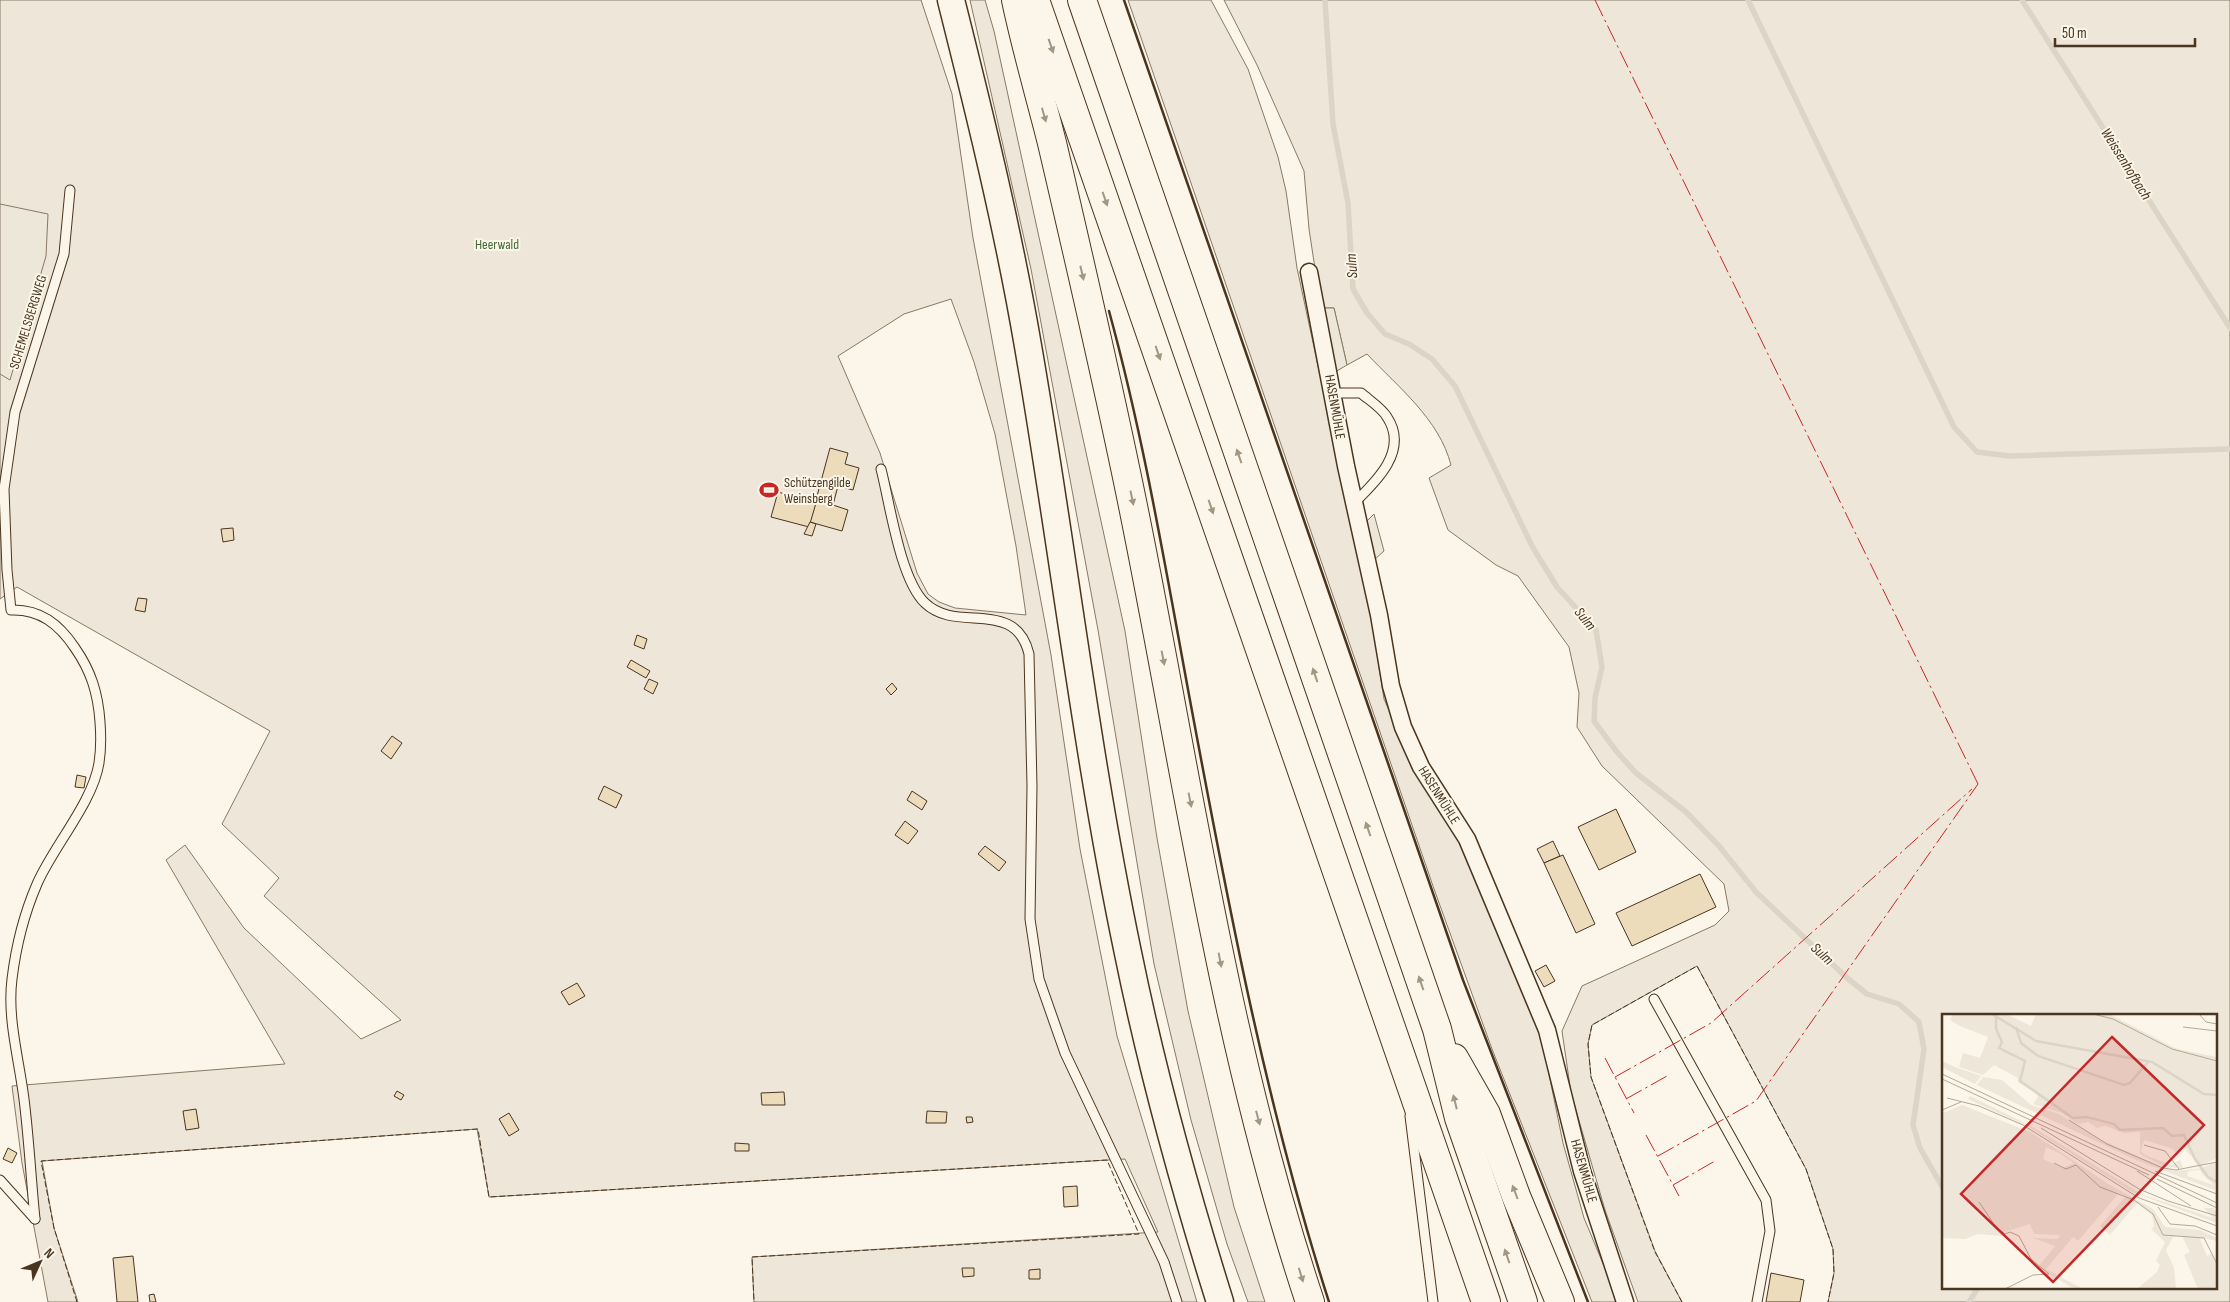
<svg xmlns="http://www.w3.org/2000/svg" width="2230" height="1302" font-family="'Sofia Sans Condensed',sans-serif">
	<rect width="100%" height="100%" fill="#fbf6e9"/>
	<g fill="#ede6d9" stroke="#887966" fill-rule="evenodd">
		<path d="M0,0H921L952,94L973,238L1051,655L1080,849L1117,1036L1197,1302H754L752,1257L1158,1232L1125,1159L489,1197L477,1129L42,1161L54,1228L78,1302H48L22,1163L12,1086L285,1064L166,860L185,845L244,928L361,1039L401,1020L264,896L279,878L222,824L270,731L17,587L0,599ZM951,299L974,362L995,434L1016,546L1026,615L955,608L939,602L928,594L917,573L880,453L838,356L904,314Z"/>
		<polygon points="970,0 985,0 994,31 1125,631 1157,838 1188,1011 1234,1207 1265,1302 1248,1302 1227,1244 1191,1120 1154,964 1098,630 1031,269"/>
		<polygon points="1128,0 1211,0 1248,69 1278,157 1286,191 1297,268 1370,608 1384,699 1400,735 1462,845 1540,1030 1563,1143 1584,1218 1619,1302 1592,1302 1492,1049 1434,889"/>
		<path d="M1224,0H2230V1302H1828L1834,1273L1833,1249L1806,1169L1697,966L1592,1025L1588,1044L1591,1077L1655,1251L1682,1302H1638L1605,1210L1571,1093L1562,1031L1582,986L1715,925L1729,911L1724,884L1602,766L1577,727L1579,693L1569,647L1518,576L1496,565L1448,530L1429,478L1451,465C1439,419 1399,388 1367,354L1347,365L1334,308H1321L1309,229L1304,171L1257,65ZM1944,1016H2216V1288H1944Z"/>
	</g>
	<g fill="#ede7d9" stroke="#887966">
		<polygon points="0,204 48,214 46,256 10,380 0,374"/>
		<polygon points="1321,308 1334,308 1347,365 1335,372"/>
		<polygon points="1374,514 1384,551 1374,560 1364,524"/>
	</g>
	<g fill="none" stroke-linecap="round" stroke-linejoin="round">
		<g stroke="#dcd4c6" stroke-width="5.5">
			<polyline points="1325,0 1333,124 1348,203 1353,289 1367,313 1385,334 1409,344 1432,359 1455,386 1532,546 1557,587 1596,630 1602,667 1595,698 1594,721 1617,752 1636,773 1686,812 1719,846 1756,892 1846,977 1867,994 1899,1004 1919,1022 1924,1049 1913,1125 1920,1148 1944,1190"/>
			<polyline points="1748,0 1954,427 1977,452 2009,456 2230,449"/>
			<polyline points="2022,0 2230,328"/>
			<polyline points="1969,1302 1978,1288"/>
		</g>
	</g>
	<g fill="#ecdcbc" stroke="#4a3520">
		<polygon points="830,448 848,453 845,464 859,468 853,490 838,486 833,505 848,510 842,531 810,522"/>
		<polygon points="778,492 816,503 809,527 771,517"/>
		<polygon points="810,522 816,524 812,536 804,534"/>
		<polygon points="233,528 234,540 223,542 221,529"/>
		<polygon points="138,598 147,599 145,612 135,610"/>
		<polygon points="637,635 647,639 644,649 634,645"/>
		<polygon points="631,660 650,671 646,678 627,667"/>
		<polygon points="649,679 658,683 653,694 644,689"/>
		<polygon points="892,683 897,689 891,695 886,689"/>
		<polygon points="392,736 402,743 391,759 381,751"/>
		<polygon points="77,775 86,777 84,788 75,787"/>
		<polygon points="604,786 622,795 616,808 598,799"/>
		<polygon points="912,791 927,801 922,810 907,800"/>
		<polygon points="1616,809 1636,852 1599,870 1578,827"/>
		<polygon points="905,821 918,831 908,844 895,835"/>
		<polygon points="1553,841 1560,856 1544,863 1537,849"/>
		<polygon points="985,846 1006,862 999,871 978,854"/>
		<polygon points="1563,855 1595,924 1576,933 1544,863"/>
		<polygon points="1700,874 1716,907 1632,946 1616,913"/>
		<polygon points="1546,965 1555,981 1544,987 1535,971"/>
		<polygon points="577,983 585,996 569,1005 561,992"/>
		<polygon points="397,1091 404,1095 401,1100 394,1096"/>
		<polygon points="784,1092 785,1105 762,1105 761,1093"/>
		<polygon points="196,1109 199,1128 186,1130 183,1111"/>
		<polygon points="927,1111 947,1112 946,1123 926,1123"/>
		<polygon points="509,1113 519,1130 509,1136 499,1119"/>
		<polygon points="966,1117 972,1117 973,1122 967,1123"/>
		<polygon points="735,1143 749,1144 749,1151 735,1151"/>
		<polygon points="8,1148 17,1153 12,1163 3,1159"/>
		<polygon points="1077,1186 1078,1206 1064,1207 1063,1187"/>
		<polygon points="133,1256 138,1302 117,1302 113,1258"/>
		<polygon points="962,1268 974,1268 974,1276 963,1277"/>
		<polygon points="1040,1269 1040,1279 1029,1279 1029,1270"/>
		<polygon points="1771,1273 1804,1280 1800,1302 1766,1302"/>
		<polygon points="154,1294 156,1302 150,1302 149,1295"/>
	</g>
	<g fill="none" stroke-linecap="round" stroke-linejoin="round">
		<g stroke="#4a3520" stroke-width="11">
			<g id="lane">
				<path d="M1333,393H1361C1369,400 1382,408 1387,417C1409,450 1377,481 1354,503"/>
				<path d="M881,469C890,504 900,579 925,603C957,634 1015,597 1029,654L1032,786L1030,919L1039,979L1065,1053L1164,1262L1177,1302"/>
				<polyline points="1654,999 1766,1200 1770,1231 1757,1302"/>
				<polyline points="1410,1116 1433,1302"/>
				<polyline points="0,1180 35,1219"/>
				<path d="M35,1219C31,1179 29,1139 24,1099C19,1059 7,1018 12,979C16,946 24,914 37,884C53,847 93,802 99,763C101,750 101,735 100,722C98,693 91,671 75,648C59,624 40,609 11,610L7,570L4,489L15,412L64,254L70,190"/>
			</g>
		</g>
		<g stroke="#4a3520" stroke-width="19">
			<polyline id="street" points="1309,272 1346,466 1379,615 1391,686 1403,727 1421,767 1467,839 1547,1030 1582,1171 1625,1302"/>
		</g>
		<g stroke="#4a3520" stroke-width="29">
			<path id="primary" d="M951,0C980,115 1008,229 1028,346C1063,548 1086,752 1128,953C1152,1071 1184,1187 1220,1302"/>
		</g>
		<g stroke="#4a3520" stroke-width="30">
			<g id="highway">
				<path d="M1016,0C1026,48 1040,95 1052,143C1081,267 1110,391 1135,516C1188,779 1225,1047 1310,1302"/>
				<polyline points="1035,0 1486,1302"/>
				<polyline points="1082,0 1437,1029 1459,1118 1523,1302"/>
				<polyline points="1454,1058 1486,1114 1516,1196 1560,1302"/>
			</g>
		</g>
		<use href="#lane" stroke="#fbf6e9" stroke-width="9"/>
		<use href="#street" stroke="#fbf6e9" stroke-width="16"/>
		<use href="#primary" stroke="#fbf6e9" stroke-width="26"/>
		<use href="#highway" stroke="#fbf6e9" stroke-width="28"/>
		<g stroke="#4a3520" stroke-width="1" stroke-dasharray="6 2.5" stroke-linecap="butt">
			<polyline points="77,1302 54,1228 41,1161 478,1129 489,1197 1107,1160 1139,1234 752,1257 754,1302"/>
			<polyline points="1682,1302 1655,1252 1591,1077 1588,1044 1592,1025 1697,966 1806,1169 1833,1249 1834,1273 1828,1302"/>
		</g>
		<g stroke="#4a3520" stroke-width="2.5">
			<polyline points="1124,0 1463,980 1588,1302"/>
			<path d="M1109,311C1145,442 1167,577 1192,711C1229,909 1267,1109 1329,1302"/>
		</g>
		<g stroke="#c62828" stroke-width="1" stroke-dasharray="18 4 2.5 4" stroke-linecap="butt">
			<polyline points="1595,0 1978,784"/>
			<polyline points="1605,1058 1634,1113"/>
			<polyline points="1615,1077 1711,1023 1972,789"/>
			<polyline points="1626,1099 1667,1076"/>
			<polyline points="1646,1135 1679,1196"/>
			<polyline points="1658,1156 1756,1101 1978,784"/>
			<polyline points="1673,1185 1715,1161"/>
		</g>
	</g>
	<defs><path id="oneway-solid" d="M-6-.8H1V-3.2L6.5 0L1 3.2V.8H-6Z" transform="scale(1.25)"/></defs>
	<g fill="#a29684">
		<use href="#oneway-solid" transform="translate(1051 46) rotate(71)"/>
		<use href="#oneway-solid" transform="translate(1044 115) rotate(74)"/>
		<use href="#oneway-solid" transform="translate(1105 199) rotate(71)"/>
		<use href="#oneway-solid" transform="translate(1082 273) rotate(77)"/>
		<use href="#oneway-solid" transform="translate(1158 353) rotate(71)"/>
		<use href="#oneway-solid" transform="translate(1239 456) rotate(-109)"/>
		<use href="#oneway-solid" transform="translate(1132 498) rotate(78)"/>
		<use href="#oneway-solid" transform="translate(1211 507) rotate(71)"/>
		<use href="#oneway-solid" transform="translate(1163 658) rotate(79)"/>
		<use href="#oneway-solid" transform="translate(1315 675) rotate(-109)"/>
		<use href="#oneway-solid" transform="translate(1190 800) rotate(79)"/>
		<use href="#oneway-solid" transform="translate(1368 829) rotate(-109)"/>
		<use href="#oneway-solid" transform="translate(1220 960) rotate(79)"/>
		<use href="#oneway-solid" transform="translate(1421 983) rotate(-109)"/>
		<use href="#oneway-solid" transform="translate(1455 1102) rotate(-104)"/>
		<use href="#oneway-solid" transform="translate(1258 1118) rotate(75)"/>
		<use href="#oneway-solid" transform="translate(1515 1192) rotate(-111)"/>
		<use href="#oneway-solid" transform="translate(1507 1256) rotate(-109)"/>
		<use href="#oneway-solid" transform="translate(1301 1275) rotate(73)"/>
	</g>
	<defs>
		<g id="stadium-bare" transform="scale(1.5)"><path d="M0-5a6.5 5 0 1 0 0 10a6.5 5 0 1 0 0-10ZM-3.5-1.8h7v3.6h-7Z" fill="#c62828" stroke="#fbf6e9" stroke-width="2.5" paint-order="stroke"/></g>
	</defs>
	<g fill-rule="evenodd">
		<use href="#stadium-bare" x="769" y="490"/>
	</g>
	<g text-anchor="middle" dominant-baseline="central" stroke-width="4" stroke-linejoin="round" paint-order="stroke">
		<g font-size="14" fill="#436837" stroke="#fbf6e9">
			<text x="497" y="244">Heerwald</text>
		</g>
		<g font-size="14" fill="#4a3520" stroke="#fbf6e9">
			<text transform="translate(28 322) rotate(-73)">SCHEMELSBERGWEG</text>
			<text transform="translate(1335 407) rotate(80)">HASENMÜHLE</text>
			<text transform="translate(1439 795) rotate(58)">HASENMÜHLE</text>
			<text transform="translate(1584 1171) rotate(74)">HASENMÜHLE</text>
		</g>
		<g font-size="14" fill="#4a3520" stroke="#fbf6e9" text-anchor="start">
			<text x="784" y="482">Schützengilde<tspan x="784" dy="16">Weinsberg</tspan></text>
		</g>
		<g font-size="15" font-style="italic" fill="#4a3520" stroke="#fbf6e9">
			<text transform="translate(2126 164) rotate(58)">Weissenhofbach</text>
			<text transform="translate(1352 266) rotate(-94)">Sulm</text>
			<text transform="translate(1585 619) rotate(51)">Sulm</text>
			<text transform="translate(1822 954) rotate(43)">Sulm</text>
		</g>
	</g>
	<g transform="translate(1942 1014)">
		<rect width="275" height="275" fill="#fbf6e9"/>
		<path d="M11,0H64L89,12L94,0H167L235,35L275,43V144L258,152L241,133L236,141L241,154L223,153L198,140V118L182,119L163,112L155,114L146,108L136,110L120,99L91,90L96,83L95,80L76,68V64L52,51L41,61L17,53L21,39L38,44L46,23L18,12L8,6ZM202,126L231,135L238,146L230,151L203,141L199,137ZM0,47L13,53L39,62L33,70L0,53ZM41,63L60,66L89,91L117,100L155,124L206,147L231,157L256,155L275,148L273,176L194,146L35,71ZM258,156L261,161L272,171L245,162L246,157ZM28,82L89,112L201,181L271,204L262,194H271L275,198V209L190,178L87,113L26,85ZM20,91L90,119L168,171L211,195L223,213L258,216L275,224V227L257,223L265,242L270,240L275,252V274L256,275L242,241L248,238L240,222L231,223L224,236L232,254L234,275H195L215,258L218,251L214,247L223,228L209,215L212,212L210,201L195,189L168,221L158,212L184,182L177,179L136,227L131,223L104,255L141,275L129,273L96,253L113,232L91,224L116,225L118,221L92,220L88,210L62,218L61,222L36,220L23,225L0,224V97L4,98ZM104,133L117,139L132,149L121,154L101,145Z" fill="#ede6d9" fill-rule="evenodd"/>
		<path fill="none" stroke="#dcd4c6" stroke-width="2.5" d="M49,0L54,2V15L60,28L57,34L83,47L78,67L131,104L145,103L172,110L178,116L221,114L230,122L242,121L253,145L266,163L275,168M55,3L94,27L210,48L262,80L275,81M74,13L79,29L96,42L182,71L188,69L206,48"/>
		<path fill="none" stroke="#b4a999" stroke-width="1" d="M151,0L171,5L230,35L275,47M257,0L264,8L275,10M241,13L275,17M0,60L275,189M0,65L207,161M5,84L37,92L81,111L197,184L275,212M0,96L19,88M127,106L165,130L221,154L234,156L275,148M99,114L197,175L226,187L275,202M202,131L223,137L237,155M112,149L124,155L134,151L158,173L192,186L211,200L221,221L262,224L275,250M195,157L249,192M213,157L275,180M215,165L275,194M37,188L54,213L63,220L68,218L77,222L89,245L107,260M216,193L228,210L253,212L275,221M63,275L91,261L107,260"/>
		<path fill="#c62828" fill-opacity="0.15" stroke="#c62828" stroke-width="2.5" d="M170,23L262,111L111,268L19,180Z"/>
		<rect width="275" height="275" fill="none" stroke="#4a3520" stroke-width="2.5"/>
	</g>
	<g transform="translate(40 1262) rotate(46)" stroke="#fbf6e9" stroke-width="4" paint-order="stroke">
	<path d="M0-4L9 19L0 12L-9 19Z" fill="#4a3520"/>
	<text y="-8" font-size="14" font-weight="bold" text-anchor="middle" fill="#4a3520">N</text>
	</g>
	<path d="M2055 38v8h140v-8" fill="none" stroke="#4a3520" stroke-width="2.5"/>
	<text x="2062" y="38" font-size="15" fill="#4a3520" stroke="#fbf6e9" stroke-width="4" paint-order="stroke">50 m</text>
</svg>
